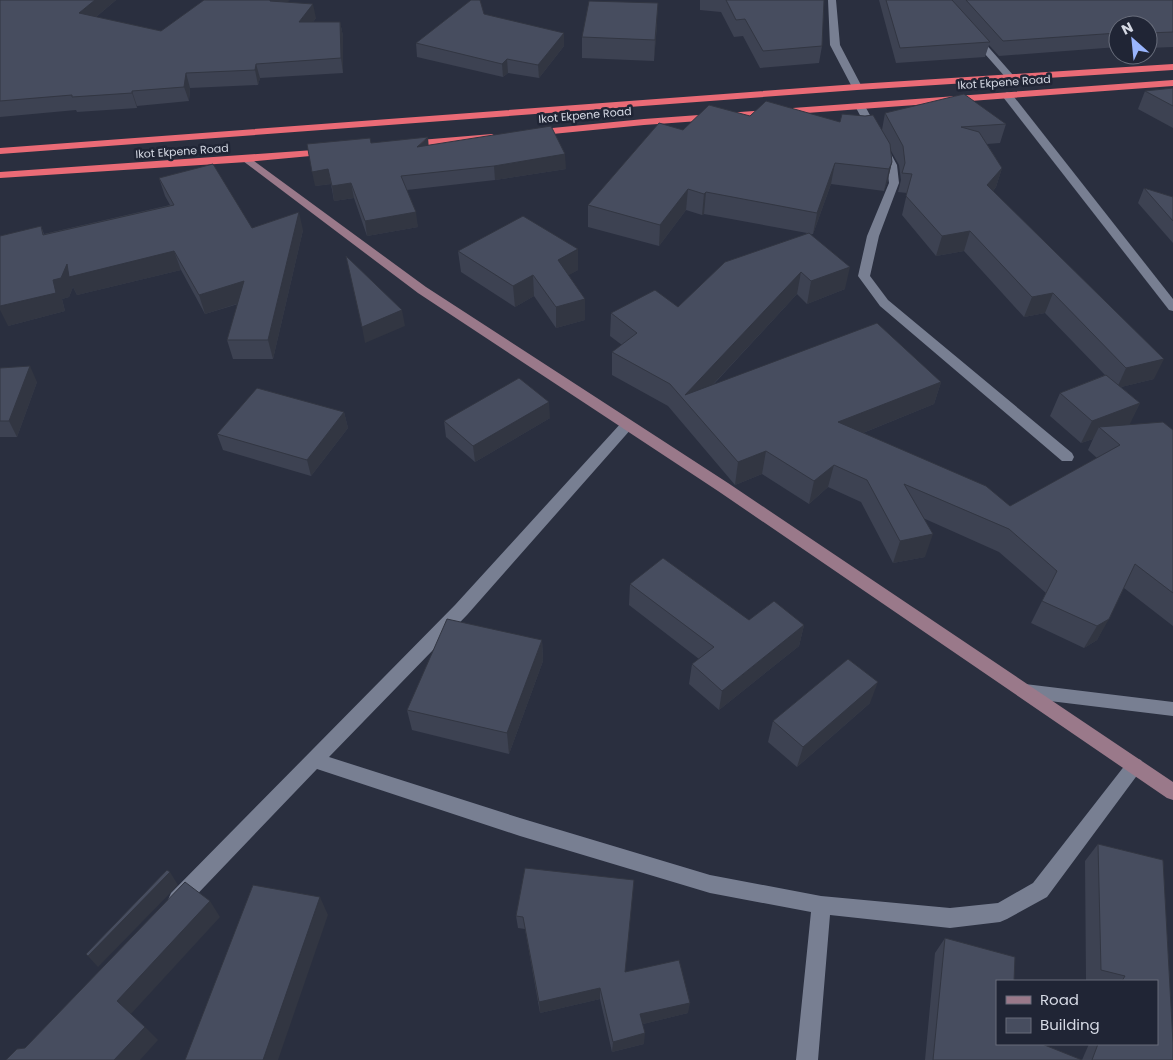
<svg xmlns="http://www.w3.org/2000/svg" width="1173" height="1060" font-family="Poppins,sans-serif">
	<rect width="100%" height="100%" fill="#2a2f3f"/>
	<g fill="none" stroke-linecap="round" stroke-linejoin="round">
		<g fill="#787f92" fill-rule="evenodd">
			<polygon points="828,0 836,0 840,45 862,87 860,89 854,89 852,87 830,45"/>
			<polygon points="973,32 976,33 1013,75 1013,79 1007,79 970,37 968,35"/>
			<polygon points="1007,92 1011,93 1173,299 1173,311 1169,310 1003,97 1002,95"/>
			<polygon points="860,103 865,106 897,165 899,183 879,236 870,276 888,300 1072,453 1074,457 1072,461 1062,461 880,306 858,276 867,236 889,183 887,165 855,106"/>
			<polygon points="627,420 632,422 634,425 632,428 467,615 329,757 520,818 710,875 821,896 950,908 998,903 1033,883 1129,760 1135,758 1141,760 1144,766 1047,897 1007,919 1000,922 950,928 830,915 818,1060 796,1060 811,912 710,893 520,836 317,769 185,907 178,909 171,907 168,900 171,893 455,605 622,422"/>
			<polygon points="1025,684 1173,702 1173,716 1025,698 1019,696 1017,691 1019,686"/>
		</g>
		<polygon fill="#9a798a" fill-rule="evenodd" points="247,156 426,287 728,483 1173,782 1173,800 1167,798 718,491 418,293 243,161 242,159"/>
		<g fill="#ea6b76" fill-rule="evenodd">
			<polygon points="1173,64 1173,70 857,90 0,154 0,148 857,84"/>
			<polygon points="1173,80 1173,86 644,125 532,136 527,133 532,130 644,119"/>
			<polygon points="492,134 497,137 496,139 408,147 403,144 408,141"/>
			<polygon points="328,149 333,152 332,154 247,162 0,178 0,172"/>
		</g>
	</g>
	<g fill="#3d4252" fill-rule="evenodd">
		<polygon points="0,0 116,0 96,17 161,31 288,2 316,18 313,22 340,22 343,36 343,73 260,78 258,85 190,88 189,101 137,106 137,108 77,112 76,110 0,117"/>
		<polygon points="700,0 824,0 822,46 819,63 760,68 743,36 734,37 721,12 700,10"/>
		<polygon points="879,0 1173,0 1173,47 1148,48 1148,25 1118,25 1118,47 999,56 989,45 985,57 896,63"/>
		<polygon points="484,14 564,46 539,78 508,73 503,77 417,57 416,43"/>
		<polygon points="657,24 654,61 582,58 582,37"/>
		<polygon points="1173,88 1173,128 1138,109 1145,91"/>
		<path d="M885,113L1006,124L1000,143L987,144L1002,168L996,187L993,191L1154,379L1121,387L1140,403L1129,424L1173,430V626L1124,588L1097,640L1084,648L1031,623L1046,593L999,552L923,518L925,557L893,563L861,502L828,487L809,504L762,474L735,485L668,406L612,375V352L622,345L610,336L611,313L678,307L807,233L704,214L702,215L686,210L659,246L588,227V205L683,130L750,116L840,122L882,130ZM890,149L899,165L901,180L898,192L907,193L902,215L936,256L964,251L1024,317L1045,313L1105,375L1060,393L1050,416L1081,443L1093,439L1088,450L1097,458L1010,506L863,433L934,404L941,382L714,384L797,294L807,304L845,289L811,234H813L831,184L884,191L887,183L892,162Z"/>
		<polygon points="371,143 429,145 566,169 495,180 407,190 418,227 367,236 354,198 334,201 331,184 315,186"/>
		<polygon points="159,178 252,228 303,230 273,359 233,359 227,340 238,304 205,314 181,270 77,295 73,287 69,297 62,299 65,311 8,326 41,226 44,234 170,205 165,196"/>
		<polygon points="1144,188 1173,197 1173,243 1138,203"/>
		<polygon points="458,251 578,270 568,275 585,320 556,328 534,296 515,307 461,272"/>
		<polygon points="0,368 37,382 17,437 0,437"/>
		<polygon points="344,412 348,428 311,476 223,450 217,434"/>
		<polygon points="550,418 475,462 446,437 444,421"/>
		<polygon points="630,584 749,620 804,625 799,646 719,710 689,684 692,664 699,659 629,605"/>
		<polygon points="542,640 543,661 509,754 412,730 407,710"/>
		<polygon points="870,703 797,767 768,742 773,721"/>
		<polygon points="1098,844 1163,860 1173,1043 1173,1060 1082,1060 1089,1044 1157,1044 1157,981 1086,981 1085,861"/>
		<polygon points="525,868 625,972 688,1013 643,1024 644,1044 612,1052 600,999 540,1013 525,929 518,928 516,916"/>
		<polygon points="945,938 997,1044 1082,1060 925,1060 935,953"/>
	</g>
	<g fill="#323642">
		<polygon points="95,0 116,0 84,27 79,13"/>
		<polygon points="270,0 290,0 273,15"/>
		<polygon points="658,3 657,24 654,61 655,40"/>
		<polygon points="313,4 316,18 302,36 299,22"/>
		<polygon points="340,22 343,36 343,73 341,58"/>
		<polygon points="564,33 564,46 539,78 538,65"/>
		<polygon points="507,59 508,73 503,77 502,64"/>
		<polygon points="256,64 260,78 258,85 255,70"/>
		<polygon points="186,73 190,88 189,101 184,87"/>
		<polygon points="132,91 137,106 137,108 132,93"/>
		<polygon points="428,137 429,151 417,147"/>
		<polygon points="565,154 566,169 495,180 494,166"/>
		<polygon points="892,162 887,183 884,191 889,169"/>
		<polygon points="835,163 831,184 813,234 817,213"/>
		<polygon points="1002,168 996,187 981,205 987,185"/>
		<polygon points="328,169 331,184 315,186 312,172"/>
		<polygon points="351,183 354,198 334,201 332,186"/>
		<polygon points="688,189 686,210 659,246 660,225"/>
		<polygon points="706,192 704,214 702,215 704,194"/>
		<polygon points="299,212 303,230 273,359 268,340"/>
		<polygon points="416,212 418,227 367,236 365,221"/>
		<polygon points="970,231 964,251 936,256 942,236"/>
		<polygon points="578,249 578,270 558,281 558,260"/>
		<polygon points="174,251 181,270 77,295 73,287 69,297 62,299 65,311 8,326 0,310 0,306 53,280 67,264"/>
		<polygon points="850,267 845,289 807,304 811,281"/>
		<polygon points="801,272 797,294 691,408 685,395"/>
		<polygon points="533,275 534,296 515,307 513,286"/>
		<polygon points="244,281 249,300 205,314 199,295"/>
		<polygon points="1053,293 1045,313 1024,317 1032,297"/>
		<polygon points="585,299 585,320 556,328 556,307"/>
		<polygon points="402,310 405,326 365,343 362,327"/>
		<polygon points="1164,359 1154,379 1117,388 1126,368"/>
		<polygon points="30,366 37,382 17,437 9,421"/>
		<polygon points="941,382 934,404 833,445 838,422"/>
		<polygon points="549,402 550,418 475,462 473,446"/>
		<polygon points="1140,403 1129,426 1099,427 1093,439 1081,443 1092,421"/>
		<polygon points="344,412 348,428 311,476 307,460"/>
		<polygon points="766,451 762,474 735,485 738,462"/>
		<polygon points="834,465 828,487 809,504 814,481"/>
		<polygon points="933,534 925,557 893,563 900,541"/>
		<polygon points="1109,619 1097,640 1084,648 1097,626"/>
		<polygon points="804,625 799,646 719,710 722,691"/>
		<polygon points="542,640 543,661 509,754 507,733"/>
		<polygon points="878,682 870,703 797,767 803,747"/>
		<polygon points="170,872 178,885 98,967 88,956"/>
		<polygon points="320,897 328,915 278,1060 263,1060"/>
		<polygon points="210,901 220,917 130,1015 117,1001"/>
		<polygon points="600,988 600,999 540,1013 539,1002"/>
		<polygon points="690,1003 688,1013 639,1025 640,1014"/>
		<polygon points="145,1027 158,1040 140,1060 114,1060"/>
		<polygon points="645,1033 644,1044 612,1052 613,1042"/>
	</g>
	<g fill="#474d5f" stroke="#323642">
		<polygon points="0,0 95,0 79,13 161,31 204,0 270,0 270,1 313,4 299,22 340,22 341,58 256,64 255,70 186,73 184,87 132,91 132,93 72,97 72,95 0,101"/>
		<polygon points="471,0 480,0 484,14 564,33 538,65 507,59 502,64 416,43"/>
		<polygon points="726,0 824,0 822,46 763,51 745,19 736,20"/>
		<polygon points="886,0 952,0 990,42 900,48"/>
		<polygon points="966,0 1173,0 1173,32 1148,33 1148,25 1118,25 1118,33 1003,41"/>
		<polygon points="589,1 658,3 655,40 582,37"/>
		<polygon points="1173,88 1173,106 1145,91"/>
		<polygon points="964,94 1006,124 961,127 979,132 1002,168 987,185 1164,359 1126,368 1053,293 1032,297 970,231 942,236 906,196 912,174 902,173 905,163 903,146 885,113"/>
		<polygon points="766,101 840,122 842,114 865,116 873,115 890,144 892,162 889,169 835,163 817,213 706,192 704,194 688,189 660,225 588,205 659,123 683,130 709,105 750,116"/>
		<polygon points="551,126 565,154 494,166 401,176 416,212 365,221 351,183 332,186 328,169 312,172 307,144 370,138 371,143 428,137 417,147"/>
		<polygon points="213,164 252,228 299,212 268,340 227,340 244,281 199,295 174,251 69,277 67,264 61,278 53,280 56,293 0,306 0,236 41,226 43,235 174,205 159,178"/>
		<polygon points="1144,188 1173,197 1173,221"/>
		<polygon points="523,216 578,249 558,260 585,299 556,307 533,275 513,286 458,251"/>
		<polygon points="809,233 850,267 811,281 801,272 685,395 877,323 941,382 838,422 986,486 1010,506 1120,445 1099,427 1163,422 1173,430 1173,593 1135,564 1109,619 1097,626 1042,601 1057,571 1009,529 904,484 933,534 900,541 867,480 834,465 814,481 766,451 738,462 670,384 612,352 637,333 611,313 655,290 678,307 725,262"/>
		<polygon points="346,256 402,310 362,327"/>
		<polygon points="30,366 9,421 0,421 0,368"/>
		<polygon points="1106,375 1140,403 1092,421 1060,393"/>
		<polygon points="519,378 549,402 473,446 444,421"/>
		<polygon points="257,388 344,412 307,460 217,434"/>
		<polygon points="663,558 749,620 774,601 804,625 722,691 692,664 714,647 630,584"/>
		<polygon points="447,619 542,640 507,733 407,710"/>
		<polygon points="848,659 878,682 803,747 773,721"/>
		<polygon points="1098,844 1163,860 1173,1043 1173,1060 1092,1060 1098,1044 1157,1044 1157,981 1122,981 1125,976 1101,970"/>
		<polygon points="525,868 634,880 625,972 679,960 690,1003 640,1014 645,1033 613,1042 600,988 539,1002 523,917 516,916"/>
		<polygon points="167,870 170,872 88,956 86,954"/>
		<polygon points="185,882 210,901 117,1001 145,1027 114,1060 6,1060 17,1049 25,1048"/>
		<polygon points="253,885 320,897 263,1060 185,1060"/>
		<polygon points="945,938 1015,957 1014,981 997,981 997,1044 1042,1044 1082,1060 933,1060"/>
	</g>
	<g text-anchor="middle" dominant-baseline="central" stroke-width="5" stroke-linejoin="round" paint-order="stroke">
		<g font-size="11" fill="#d5d9e4" stroke="#202535">
			<text transform="translate(1004 82) rotate(-4)">Ikot Ekpene Road</text>
			<text transform="translate(585 115) rotate(-5)">Ikot Ekpene Road</text>
			<text transform="translate(182 151) rotate(-4)">Ikot Ekpene Road</text>
		</g>
	</g>
	<rect x="996" y="980" width="162" height="65" fill="#202535" stroke="#686d7b"/>
	<rect x="1006" y="996" width="25" height="8" fill="#9a798a" stroke="#686d7b"/>
	<text x="1040" y="1005" font-size="15" fill="#d5d9e4">Road</text>
	<rect x="1006" y="1018" width="25" height="15" fill="#474d5f" stroke="#686d7b"/>
	<text x="1040" y="1030" font-size="15" fill="#d5d9e4">Building</text>
	<g transform="translate(1133 40) rotate(333)"><circle r="24" fill="#202535" stroke="#686d7b"/>
	<path d="M0-4L9 19L0 12L-9 19Z" fill="#99b5fd"/>
	<text y="-8" font-size="14" font-weight="bold" text-anchor="middle" fill="#d5d9e4">N</text>
	</g>
</svg>
